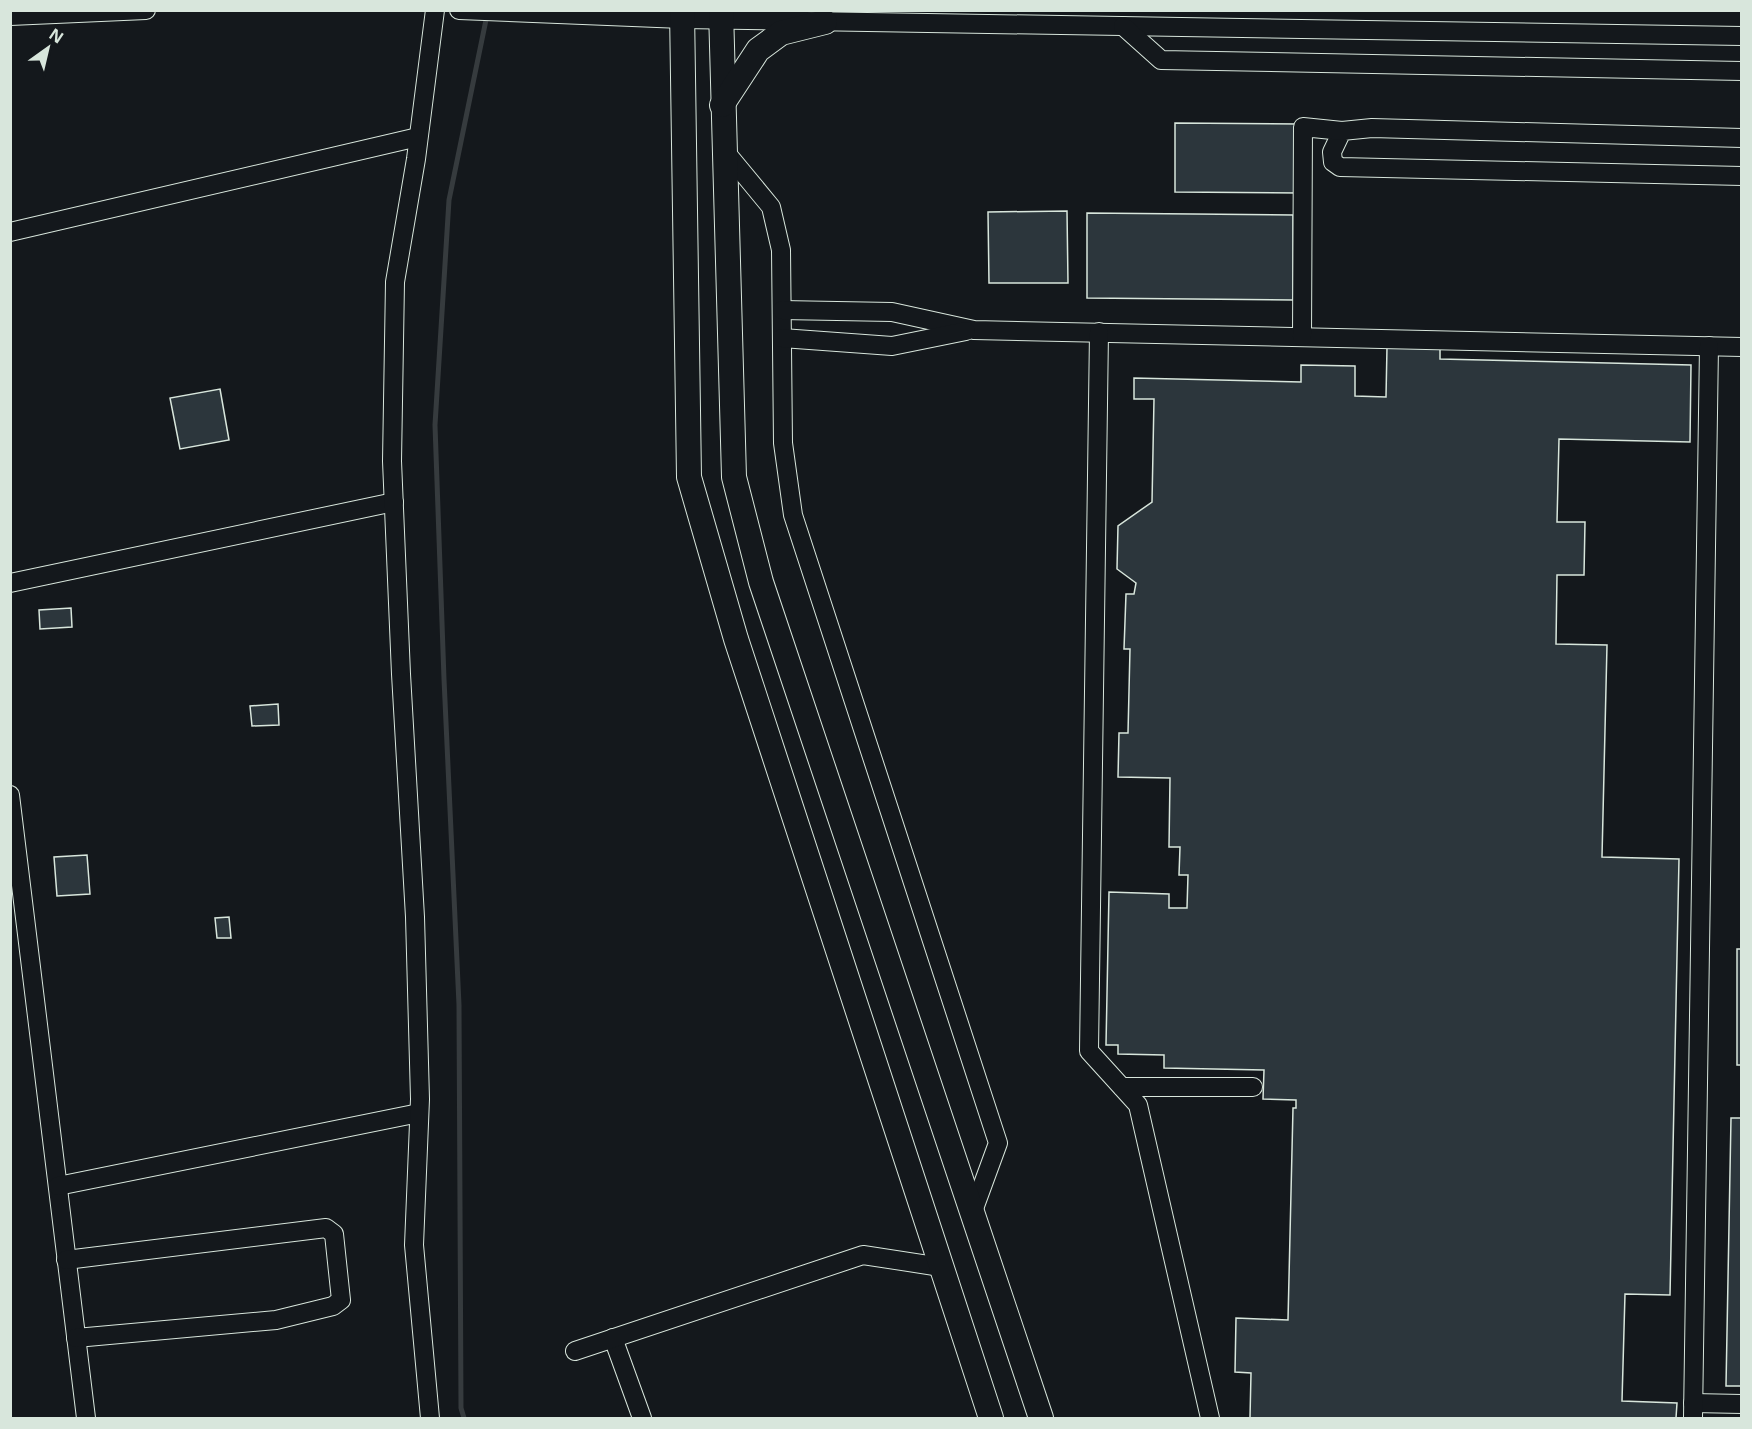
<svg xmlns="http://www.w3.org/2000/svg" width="1752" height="1429" font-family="'Noto Sans',sans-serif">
	<rect width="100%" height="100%" fill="#14181c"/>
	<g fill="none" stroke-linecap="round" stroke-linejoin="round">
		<polyline stroke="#363b3e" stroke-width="5" points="464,1418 461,1408 459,1005 444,679 435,425 449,200 487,15"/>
	</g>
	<g fill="#2c363c" stroke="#d8e6dc" stroke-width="1.5">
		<polygon points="1175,123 1299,124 1299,193 1175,192"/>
		<polygon points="1067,211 1068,283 989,283 988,212"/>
		<polygon points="1087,213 1293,215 1293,300 1087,298"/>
		<polygon points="1387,347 1440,348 1440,359 1691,365 1690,442 1559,439 1557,522 1585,522 1584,575 1557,575 1556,644 1607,645 1602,857 1679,859 1670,1295 1625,1294 1622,1401 1677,1403 1676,1418 1250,1418 1251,1373 1235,1372 1236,1318 1288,1320 1293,1108 1296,1108 1296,1100 1263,1099 1264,1070 1164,1068 1164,1055 1118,1054 1118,1045 1106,1045 1109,892 1169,894 1169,908 1187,908 1188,875 1179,875 1180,847 1169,847 1170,778 1118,777 1119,733 1128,733 1130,649 1124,649 1126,594 1134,594 1136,583 1117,569 1118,526 1152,502 1154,399 1134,399 1134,378 1301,382 1301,365 1355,366 1355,396 1386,397"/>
		<polygon points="220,389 229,440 180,449 170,398"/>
		<polygon points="71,608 72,627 40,629 39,610"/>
		<polygon points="278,704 279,725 252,726 250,706"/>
		<polygon points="87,855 90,894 57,896 54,857"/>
		<polygon points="229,917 231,938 217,938 215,918"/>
		<rect x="1737" y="949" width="5" height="116"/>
		<polygon points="1731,1118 1742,1118 1742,1386 1726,1386"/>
	</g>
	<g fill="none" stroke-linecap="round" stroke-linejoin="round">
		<g stroke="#d8e6dc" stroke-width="20">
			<g id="minor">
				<polyline points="459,10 682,19 1742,36"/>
				<polyline points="10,16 146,10"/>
				<polyline points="1123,26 1161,60 1742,71"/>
				<polyline points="1742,138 1372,128 1342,131 1332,152 1333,162 1340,167 1742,176"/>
				<polyline points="724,150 771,207 781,250 783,443 793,515 998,1143 972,1214"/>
				<polyline points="10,232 418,137"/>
				<polyline points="782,310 892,312 974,330 1742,347"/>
				<polyline points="1099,332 1089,1051 1138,1105 1210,1418"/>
				<polyline points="1302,337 1303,127 1342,131"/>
				<polyline points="782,338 892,346 966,331"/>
				<polyline points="10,583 394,502"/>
				<polyline points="10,795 86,1418"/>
				<polyline points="1122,1087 1253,1087"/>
				<polyline points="58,1186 419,1113"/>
				<polyline points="66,1260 326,1228 334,1234 341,1300 333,1306 276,1320 76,1338"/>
				<polyline points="613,1338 642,1418"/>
				<polyline points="575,1351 863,1255 941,1267"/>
				<polyline points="1693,1403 1742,1404"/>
				<polyline points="430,1418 414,1245 420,1099 415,917 401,674 392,461 395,282 416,159 435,10"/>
				<polyline points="1693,1418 1709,346"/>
			</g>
		</g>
		<g stroke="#d8e6dc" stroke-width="26">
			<g id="major">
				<polyline points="682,10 689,477 736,639 991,1418"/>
				<polyline points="721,10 734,477 761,582 1041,1418"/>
				<polyline points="722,105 758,50 781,33 825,22"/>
			</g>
		</g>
		<use href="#minor" stroke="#14181c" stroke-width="18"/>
		<use href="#major" stroke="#14181c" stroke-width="24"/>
	</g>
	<rect width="1752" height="1429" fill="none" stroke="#d8e6dc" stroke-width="24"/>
	<g transform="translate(48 48) rotate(34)" stroke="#14181c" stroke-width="4.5" paint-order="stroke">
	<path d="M0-4.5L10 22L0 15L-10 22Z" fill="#d8e6dc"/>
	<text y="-9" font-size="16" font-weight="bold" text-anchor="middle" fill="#d8e6dc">N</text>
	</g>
</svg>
